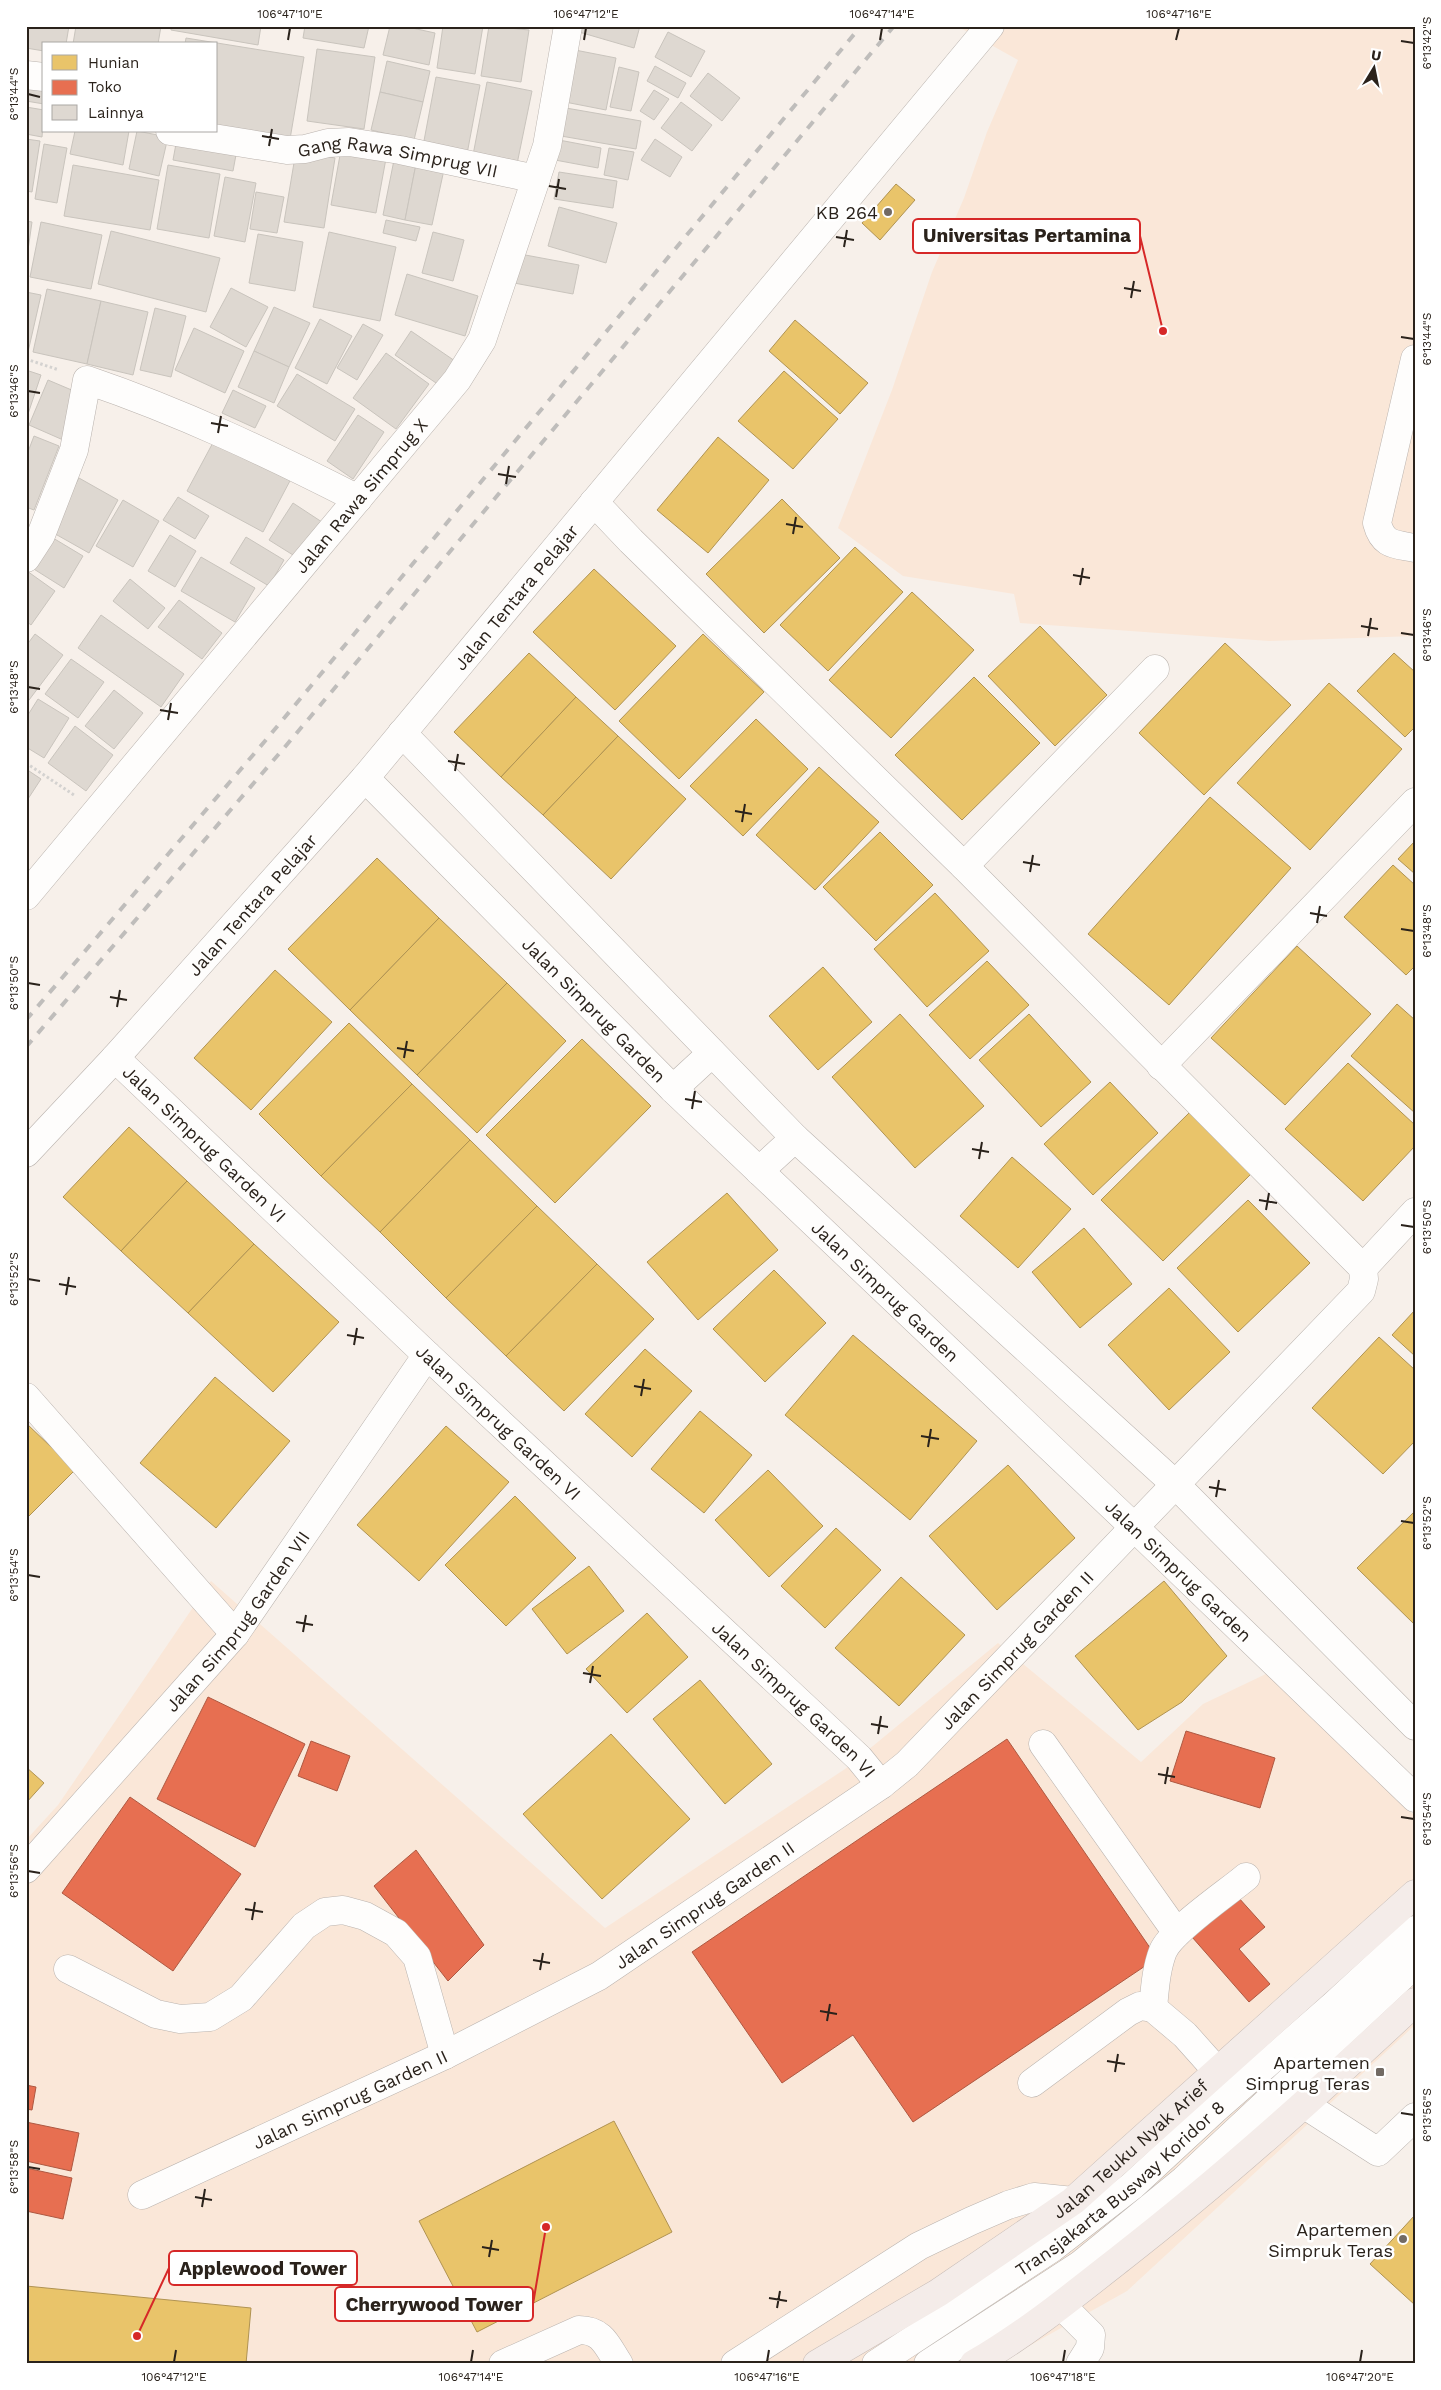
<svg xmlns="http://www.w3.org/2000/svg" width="1441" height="2390" font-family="'Work Sans',sans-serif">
	<rect width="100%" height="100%" fill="#f7f0ea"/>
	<g fill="#fae7d8">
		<polygon points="957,26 1415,26 1415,636 1269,641 1020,623 1014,594 903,576 838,528 892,390 932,272 964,198 987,132 1018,60"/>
		<polygon points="211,1581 605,1928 845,1769 998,1643 1141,1762 1203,1704 1268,1673 1415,1816 1415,2025 1127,2291 997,2364 26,2364 26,1840 58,1805"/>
	</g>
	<g fill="#e9c46a" stroke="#b09352">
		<polygon points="896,184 915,200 880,240 862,223"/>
		<polygon points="795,320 868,383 840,414 769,351"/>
		<polygon points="784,371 838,419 793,469 738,421"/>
		<polygon points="718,437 769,480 708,553 657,510"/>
		<polygon points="782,499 840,558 764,633 706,574"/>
		<polygon points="855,547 903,592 828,671 780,625"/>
		<polygon points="594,569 676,646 615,710 533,632"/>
		<polygon points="912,592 974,650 891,738 829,680"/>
		<polygon points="1040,626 1107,695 1055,746 988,676"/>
		<polygon points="703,634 764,692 679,779 619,721"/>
		<polygon points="1225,643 1291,705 1204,795 1139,733"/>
		<polygon points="529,653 576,697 501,777 454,732"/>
		<polygon points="1394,653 1415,672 1415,727 1405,737 1357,691"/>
		<polygon points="974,677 1040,743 962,820 895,755"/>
		<polygon points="1329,683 1402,749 1310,850 1237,783"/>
		<polygon points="576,697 618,736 543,815 501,777"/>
		<polygon points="756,719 808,769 743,836 690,786"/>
		<polygon points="618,736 686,799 611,879 543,815"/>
		<polygon points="819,767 879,822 815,890 756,835"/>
		<polygon points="1210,797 1291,868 1169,1005 1088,934"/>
		<polygon points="880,832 933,885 876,941 823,887"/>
		<polygon points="1415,841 1415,874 1398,859"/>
		<polygon points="377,858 439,918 350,1010 288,949"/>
		<polygon points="1393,865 1415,885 1415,966 1406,975 1344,917"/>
		<polygon points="935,893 989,951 927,1007 874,949"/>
		<polygon points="439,918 507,983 417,1075 350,1010"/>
		<polygon points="1297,946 1371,1014 1285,1105 1211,1038"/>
		<polygon points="987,961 1029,1005 970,1059 929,1015"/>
		<polygon points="823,967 872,1022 818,1070 769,1016"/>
		<polygon points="275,970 332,1022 251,1110 194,1058"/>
		<polygon points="507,983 566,1041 477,1133 417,1075"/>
		<polygon points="1397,1004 1415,1020 1415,1113 1351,1056"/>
		<polygon points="900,1014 984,1106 915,1168 832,1077"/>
		<polygon points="1029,1014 1091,1082 1041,1127 979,1060"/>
		<polygon points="349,1023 412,1084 321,1176 259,1114"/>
		<polygon points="582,1039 651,1106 555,1203 486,1135"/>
		<polygon points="1348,1063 1415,1125 1415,1146 1363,1201 1285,1129"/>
		<polygon points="1110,1082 1158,1133 1093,1195 1044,1144"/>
		<polygon points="412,1084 470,1140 380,1232 321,1176"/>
		<polygon points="1191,1111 1253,1172 1163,1261 1101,1200"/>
		<polygon points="129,1127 187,1181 121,1251 63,1197"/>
		<polygon points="470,1140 537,1206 446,1298 380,1232"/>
		<polygon points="1012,1157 1071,1209 1018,1268 960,1216"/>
		<polygon points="187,1181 254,1244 188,1313 121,1251"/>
		<polygon points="727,1193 778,1250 698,1320 647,1262"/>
		<polygon points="1248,1200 1310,1263 1238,1332 1177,1268"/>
		<polygon points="537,1206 597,1264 506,1356 446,1298"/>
		<polygon points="1084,1228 1132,1284 1080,1328 1032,1272"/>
		<polygon points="254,1244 339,1322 273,1392 188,1313"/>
		<polygon points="597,1264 654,1319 564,1411 506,1356"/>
		<polygon points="774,1270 826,1323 765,1382 713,1329"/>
		<polygon points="1169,1288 1230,1352 1169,1410 1108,1345"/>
		<polygon points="1415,1310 1415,1356 1392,1335"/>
		<polygon points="853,1335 977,1441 910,1520 785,1415"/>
		<polygon points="1379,1337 1415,1370 1415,1441 1383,1474 1312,1408"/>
		<polygon points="645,1349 692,1391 632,1457 585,1414"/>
		<polygon points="215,1377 290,1441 216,1528 140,1463"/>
		<polygon points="700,1411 752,1455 704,1513 651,1469"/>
		<polygon points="26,1423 75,1470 26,1519"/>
		<polygon points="446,1426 509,1482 419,1581 357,1525"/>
		<polygon points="1008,1465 1075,1538 997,1610 929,1536"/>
		<polygon points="768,1470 823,1526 769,1577 715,1520"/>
		<polygon points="515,1496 576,1558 506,1626 445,1565"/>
		<polygon points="1415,1511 1415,1625 1357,1568"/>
		<polygon points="836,1528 881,1570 825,1628 781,1586"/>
		<polygon points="589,1566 624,1611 567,1654 532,1609"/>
		<polygon points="901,1577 965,1635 899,1706 835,1648"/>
		<polygon points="1164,1581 1227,1656 1182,1702 1138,1730 1075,1656"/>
		<polygon points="647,1613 688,1657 627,1713 586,1669"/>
		<polygon points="700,1680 772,1764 725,1804 653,1719"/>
		<polygon points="611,1734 690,1819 602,1899 523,1814"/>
		<polygon points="26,1767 44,1783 26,1803"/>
		<polygon points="614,2121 672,2232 477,2332 419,2221"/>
		<polygon points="1415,2215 1415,2305 1370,2264"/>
		<polygon points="26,2286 251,2308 246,2364 26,2364"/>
	</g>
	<g fill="#e76f51" stroke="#ae5841">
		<polygon points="208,1697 305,1744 255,1847 157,1799"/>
		<polygon points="1186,1731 1275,1758 1260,1808 1170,1781"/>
		<polygon points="1007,1739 1157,1958 913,2122 853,2035 782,2083 692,1952"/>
		<polygon points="311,1741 350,1756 337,1791 298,1776"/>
		<polygon points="130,1797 241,1874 173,1971 62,1893"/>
		<polygon points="416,1850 484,1945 448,1981 374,1886"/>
		<polygon points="1238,1897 1265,1927 1239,1949 1270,1984 1249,2002 1192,1937"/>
		<polygon points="26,2085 36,2087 32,2110 26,2109"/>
		<polygon points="26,2122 79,2133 71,2171 26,2161"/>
		<polygon points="26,2168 72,2178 63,2219 26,2211"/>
	</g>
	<g fill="#ded8d1" stroke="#c9c4bd">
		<polygon points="26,26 69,26 66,44 44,44 44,51 26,48"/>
		<polygon points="76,26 161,26 158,44 73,44"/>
		<polygon points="171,26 261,26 258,45 171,30"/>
		<polygon points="305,26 369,26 364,48 303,38"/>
		<polygon points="390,26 403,26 435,33 429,65 383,55"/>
		<polygon points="443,26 483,26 475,74 437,68"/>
		<polygon points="489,26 529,30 521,82 481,76"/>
		<polygon points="581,26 640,26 634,48 579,32"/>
		<polygon points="668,32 705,51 691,77 655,57"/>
		<polygon points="186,38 304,57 289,145 216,131 216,44 185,44"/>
		<polygon points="317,49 375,57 364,129 307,121"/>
		<polygon points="575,50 616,58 606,110 565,102"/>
		<polygon points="387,61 430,71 423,102 380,92"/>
		<polygon points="655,66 686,83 678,98 647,81"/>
		<polygon points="619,67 639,72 631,111 610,107"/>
		<polygon points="708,73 740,98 722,121 690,96"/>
		<polygon points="436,77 480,85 467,154 423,146"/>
		<polygon points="26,81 44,84 44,104 26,101"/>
		<polygon points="487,82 532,91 517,164 473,155"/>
		<polygon points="654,90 669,99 654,120 640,111"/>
		<polygon points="380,92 423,102 414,140 371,130"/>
		<polygon points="681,102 712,125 692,151 661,128"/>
		<polygon points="26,107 44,110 42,137 26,134"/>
		<polygon points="566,108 641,121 636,149 561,136"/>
		<polygon points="75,131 129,131 123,165 70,154"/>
		<polygon points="137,131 168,137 159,176 129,169"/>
		<polygon points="178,133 238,144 233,171 173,160"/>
		<polygon points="26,139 40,141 32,192 26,191"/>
		<polygon points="655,139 682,157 670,177 641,160"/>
		<polygon points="559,140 601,148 598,168 555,160"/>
		<polygon points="44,144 67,148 57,203 35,199"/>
		<polygon points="342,144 387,153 376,213 331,205"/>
		<polygon points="609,148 634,152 628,180 604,175"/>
		<polygon points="296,151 335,158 324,228 284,222"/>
		<polygon points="395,155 417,159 405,220 383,215"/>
		<polygon points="417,159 445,165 432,225 405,220"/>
		<polygon points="73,165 159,180 150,230 64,216"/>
		<polygon points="168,165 220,174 209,238 157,229"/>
		<polygon points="559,172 617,181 613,208 554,199"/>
		<polygon points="225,177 256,183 245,242 214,236"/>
		<polygon points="256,192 284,197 277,233 250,229"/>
		<polygon points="559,207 617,223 606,263 548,246"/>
		<polygon points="386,220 420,227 416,241 383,233"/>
		<polygon points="26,221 32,222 28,250 26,249"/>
		<polygon points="41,222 102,235 91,289 30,277"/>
		<polygon points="111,231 220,258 206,312 98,284"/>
		<polygon points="329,232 396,247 380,321 313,307"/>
		<polygon points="433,232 464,240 453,281 422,273"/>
		<polygon points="258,234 303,242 295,291 249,283"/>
		<polygon points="520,254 579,265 573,294 514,283"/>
		<polygon points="407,274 478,296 465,336 395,315"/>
		<polygon points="231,288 268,307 246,347 210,327"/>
		<polygon points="47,289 101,301 87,364 33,352"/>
		<polygon points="26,292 41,295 28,352 26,352"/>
		<polygon points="101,301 148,312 133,375 87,364"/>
		<polygon points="274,307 310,323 289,367 254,351"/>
		<polygon points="155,308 186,316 171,377 140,370"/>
		<polygon points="320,319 352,336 327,384 295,368"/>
		<polygon points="363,324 383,335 357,380 337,368"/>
		<polygon points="194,328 244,351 225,393 175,370"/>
		<polygon points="411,331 455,361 439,385 395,355"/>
		<polygon points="254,351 289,367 274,403 238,387"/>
		<polygon points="386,353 429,384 396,429 353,398"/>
		<polygon points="26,370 41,375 27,417 26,417"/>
		<polygon points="297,374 355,409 335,441 277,406"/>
		<polygon points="48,380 74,391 70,443 29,425"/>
		<polygon points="233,390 266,406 255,428 222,413"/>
		<polygon points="358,415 384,432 353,479 327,461"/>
		<polygon points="34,436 59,446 34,510 26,507 26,457"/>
		<polygon points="216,437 292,477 263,532 187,491"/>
		<polygon points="79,478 118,500 89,553 50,531"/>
		<polygon points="178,497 209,516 195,539 163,520"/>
		<polygon points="123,500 159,521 133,567 96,546"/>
		<polygon points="293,503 325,524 301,560 269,540"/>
		<polygon points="48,535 83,556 64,588 29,566"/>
		<polygon points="170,535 196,551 175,587 148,571"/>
		<polygon points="246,537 284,560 269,586 230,563"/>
		<polygon points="201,557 255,588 235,622 181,591"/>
		<polygon points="27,571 55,591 31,625 26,621"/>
		<polygon points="130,579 165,608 148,629 113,601"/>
		<polygon points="179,600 222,633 202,659 158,627"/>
		<polygon points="101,615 184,674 161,707 78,648"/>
		<polygon points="35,634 63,655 26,704 26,646"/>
		<polygon points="71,659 104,682 78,718 45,694"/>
		<polygon points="114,690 143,713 114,749 85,726"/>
		<polygon points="38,699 69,718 44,758 26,747 26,718"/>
		<polygon points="75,726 113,755 86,791 48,763"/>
		<polygon points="26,769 41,779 26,802"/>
	</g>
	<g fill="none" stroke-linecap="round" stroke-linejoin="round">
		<g stroke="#bab3ae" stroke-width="29">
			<g id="minor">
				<polyline points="26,75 44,77"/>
				<path id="s1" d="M170,131L287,150L305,149L328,143L349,142L400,150L536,179"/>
				<path d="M1415,359L1377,523C1383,546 1395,544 1415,548"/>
				<polyline points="594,502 631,541 964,866 1363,1268"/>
				<path d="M26,558L41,535L74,450L87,380C181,412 270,454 358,499"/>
				<polyline points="402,733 795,1138 1175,1484 1415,1726"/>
				<path id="s2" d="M365,778L673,1089L1134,1527L1415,1798"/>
				<polyline points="964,866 1155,669"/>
				<path id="s3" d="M26,896L457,380L482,340L547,146L568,26"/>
				<path id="s4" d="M115,1058L427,1355L859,1758L881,1785"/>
				<polyline points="1161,1066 1415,802"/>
				<polyline points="673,1089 712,1053"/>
				<path id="s5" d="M26,1153L115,1058L365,778L990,26"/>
				<polyline points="759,1171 795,1138"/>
				<polyline points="1363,1268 1415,1212"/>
				<polyline points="26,1397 235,1634"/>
				<polyline points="1043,1744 1177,1933"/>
				<path id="s6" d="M26,1869L235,1634L427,1355"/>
				<polyline points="68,1969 156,2014 180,2019 210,2017 241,1998 304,1926 325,1912 343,1910 365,1916 396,1933 417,1957 445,2055"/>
				<path d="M1153,2008C1155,1988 1156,1969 1163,1951C1172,1930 1227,1893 1246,1877"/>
				<polyline points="1032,2083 1128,2012 1140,2006 1153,2008 1185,2035 1218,2072"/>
				<polyline points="1305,2105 1378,2152 1415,2117"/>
				<path id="s7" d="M142,2195L445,2055L599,1976L881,1785L907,1764L1361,1291L1364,1279L1363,1268"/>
				<polyline points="1061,2305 1091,2335 1090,2348 1080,2364"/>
				<path d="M503,2364L579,2330C603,2330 607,2346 619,2364"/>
				<polyline points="735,2364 919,2246 971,2221 1008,2205 1034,2197 1073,2201"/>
				<path id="s8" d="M876,2364L1052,2248L1132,2186L1214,2110L1334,2005L1415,1930"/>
				<polyline points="928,2364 1080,2265 1184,2180 1415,1964"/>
			</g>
		</g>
		<g stroke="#c7bcb7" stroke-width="29">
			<g id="highway">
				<path id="s9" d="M817,2364L938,2293L1073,2201L1415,1894"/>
				<path d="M974,2364C1026,2334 1074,2295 1121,2258C1224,2178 1320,2091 1415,2002"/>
			</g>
		</g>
		<g stroke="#d4d2d0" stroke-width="3" stroke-dasharray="2.5 2.5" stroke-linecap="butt">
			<polyline points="26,359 59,370"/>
			<polyline points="26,763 74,795"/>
		</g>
		<use href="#minor" stroke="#fefdfc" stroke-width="28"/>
		<use href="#highway" stroke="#f4ece9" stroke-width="28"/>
		<g stroke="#bfbdbb" stroke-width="4" stroke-dasharray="9 9" stroke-linecap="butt">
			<polyline points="26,1020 265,741 861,26"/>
			<polyline points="26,1047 284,748 894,26"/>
		</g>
	</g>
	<path fill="none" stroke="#2a221b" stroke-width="2" d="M288,40L290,28M584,40L586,28M880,40L882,28M1176,40L1179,28M1401,41L1414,43M28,94L40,97M262,136L279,139M269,146L272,129M549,186L566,189M556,197L559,179M836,237L854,240M844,247L847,230M1124,288L1141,291M1131,298L1134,281M1401,337L1414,339M28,391L40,393M211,423L228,426M218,433L221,416M498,474L516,477M506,484L509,466M786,524L803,527M793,534L796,517M1073,575L1090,578M1080,585L1083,568M1361,626L1378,629M1401,633L1414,635M1368,636L1371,618M28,687L40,689M160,710L178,713M168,720L171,703M448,761L465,764M455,771L458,754M735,811L752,814M742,822L745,804M1023,862L1040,865M1030,872L1033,855M1310,913L1327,916M1317,923L1320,906M1401,929L1414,931M28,983L40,985M110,997L127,1000M117,1007L120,990M397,1048L414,1051M404,1058L407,1041M685,1099L702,1102M692,1109L695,1091M972,1149L989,1152M979,1159L982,1142M1259,1200L1277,1203M1266,1210L1269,1193M1401,1225L1414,1227M28,1279L40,1281M59,1284L76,1287M66,1295L69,1277M347,1335L364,1338M354,1345L357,1328M634,1386L651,1389M641,1396L644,1379M921,1436L939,1439M928,1447L931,1429M1209,1487L1226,1490M1216,1497L1219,1480M1401,1521L1414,1523M28,1575L40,1577M296,1622L313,1625M303,1632L306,1615M583,1673L601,1676M590,1683L593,1666M871,1724L888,1727M878,1734L881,1716M1158,1774L1175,1777M1165,1784L1168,1767M1401,1817L1414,1819M28,1871L40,1873M245,1909L263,1912M252,1920L255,1902M533,1960L550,1963M540,1970L543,1953M820,2011L837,2014M827,2021L830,2004M1107,2061L1125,2064M1115,2072L1118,2054M1401,2113L1414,2115M28,2167L40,2169M195,2197L212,2200M202,2207L205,2189M482,2247L499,2250M489,2257L492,2240M769,2298L787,2301M777,2308L780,2291M174,2362L176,2350M471,2362L473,2350M767,2362L769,2350M1063,2362L1065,2350M1360,2362L1362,2350"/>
	<g fill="#726a63" stroke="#fff" stroke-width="2">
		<circle cx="888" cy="212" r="5"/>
		<rect x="1375" y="2067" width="10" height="10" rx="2.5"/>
		<circle cx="1403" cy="2239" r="5"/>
	</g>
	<g text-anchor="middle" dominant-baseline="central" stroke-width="5" stroke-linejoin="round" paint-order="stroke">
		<g font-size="18" fill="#2a221b" stroke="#fff">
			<text stroke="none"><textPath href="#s1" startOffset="231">Gang Rawa Simprug VII</textPath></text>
			<text stroke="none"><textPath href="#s3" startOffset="522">Jalan Rawa Simprug X</textPath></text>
			<text stroke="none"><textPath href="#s5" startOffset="741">Jalan Tentara Pelajar</textPath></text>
			<text stroke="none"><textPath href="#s5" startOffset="336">Jalan Tentara Pelajar</textPath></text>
			<text stroke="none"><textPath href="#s2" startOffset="326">Jalan Simprug Garden</textPath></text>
			<text stroke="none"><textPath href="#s4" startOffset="124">Jalan Simprug Garden VI</textPath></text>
			<text stroke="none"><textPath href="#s2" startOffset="731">Jalan Simprug Garden</textPath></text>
			<text stroke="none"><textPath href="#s4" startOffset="529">Jalan Simprug Garden VI</textPath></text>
			<text stroke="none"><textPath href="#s2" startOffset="1136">Jalan Simprug Garden</textPath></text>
			<text stroke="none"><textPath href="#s6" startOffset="326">Jalan Simprug Garden VII</textPath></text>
			<text stroke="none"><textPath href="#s7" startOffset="1039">Jalan Simprug Garden II</textPath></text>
			<text stroke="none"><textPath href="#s4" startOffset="934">Jalan Simprug Garden VI</textPath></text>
			<text stroke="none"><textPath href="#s7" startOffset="634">Jalan Simprug Garden II</textPath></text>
			<text stroke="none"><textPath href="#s7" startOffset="229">Jalan Simprug Garden II</textPath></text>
			<text stroke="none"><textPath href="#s9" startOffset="381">Jalan Teuku Nyak Arief</textPath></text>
			<text stroke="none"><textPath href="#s8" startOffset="301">Transjakarta Busway Koridor 8</textPath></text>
		</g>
		<g font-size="18" fill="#2a221b" stroke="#fff" text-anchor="end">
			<text x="878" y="212">KB 264</text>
			<text x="1370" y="2062">Apartemen<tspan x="1370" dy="21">Simprug Teras</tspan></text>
			<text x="1393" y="2229">Apartemen<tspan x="1393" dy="21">Simpruk Teras</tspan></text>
		</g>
	</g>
	<path fill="none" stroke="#d62828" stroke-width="2" d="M1163 331L1140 236M137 2336L169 2268M546 2227L533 2304"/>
	<g fill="#d62828" stroke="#fff" stroke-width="2">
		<circle cx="1163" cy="331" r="5"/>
		<circle cx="137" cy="2336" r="5"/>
		<circle cx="546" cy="2227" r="5"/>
	</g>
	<g fill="#fff" stroke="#d62828" stroke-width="2">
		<rect x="913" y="219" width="227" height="34" rx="5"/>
		<rect x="169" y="2251" width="188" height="34" rx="5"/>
		<rect x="335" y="2287" width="198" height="34" rx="5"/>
	</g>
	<g font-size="19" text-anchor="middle" font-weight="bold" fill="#2a221b">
		<text x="1027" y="242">Universitas Pertamina</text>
		<text x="263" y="2275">Applewood Tower</text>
		<text x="434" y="2311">Cherrywood Tower</text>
	</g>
	<rect width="1441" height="2390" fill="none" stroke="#ffffff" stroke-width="55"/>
	<rect x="42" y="42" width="175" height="90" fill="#ffffff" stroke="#aaa7a4"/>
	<rect x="52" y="55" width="25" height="15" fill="#e9c46a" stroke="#aaa7a4"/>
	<text x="88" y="68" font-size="15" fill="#2a221b">Hunian</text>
	<rect x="52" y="80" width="25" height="15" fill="#e76f51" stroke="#aaa7a4"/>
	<text x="88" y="92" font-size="15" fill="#2a221b">Toko</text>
	<rect x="52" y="105" width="25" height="15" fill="#ded8d1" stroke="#aaa7a4"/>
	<text x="88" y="118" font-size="15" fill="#2a221b">Lainnya</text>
	<g transform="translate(1374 68) rotate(10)" stroke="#ffffff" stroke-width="4" paint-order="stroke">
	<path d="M0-4L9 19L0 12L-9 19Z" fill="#2a221b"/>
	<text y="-8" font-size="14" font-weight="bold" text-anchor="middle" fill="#2a221b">U</text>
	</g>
	<rect x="28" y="28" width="1386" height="2334" fill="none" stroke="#2a221b" stroke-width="2"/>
	<g font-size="12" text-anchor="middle" fill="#2a221b">
		<text x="290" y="18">106°47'10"E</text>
		<text x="586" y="18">106°47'12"E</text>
		<text x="882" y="18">106°47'14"E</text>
		<text x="1179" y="18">106°47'16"E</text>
		<text transform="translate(1427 43) rotate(-90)" y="4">6°13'42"S</text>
		<text transform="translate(14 94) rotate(-90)" y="4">6°13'44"S</text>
		<text transform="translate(1427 339) rotate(-90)" y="4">6°13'44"S</text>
		<text transform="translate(14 391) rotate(-90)" y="4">6°13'46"S</text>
		<text transform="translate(1427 635) rotate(-90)" y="4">6°13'46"S</text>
		<text transform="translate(14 687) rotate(-90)" y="4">6°13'48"S</text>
		<text transform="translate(1427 931) rotate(-90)" y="4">6°13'48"S</text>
		<text transform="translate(14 983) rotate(-90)" y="4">6°13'50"S</text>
		<text transform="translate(1427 1227) rotate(-90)" y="4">6°13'50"S</text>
		<text transform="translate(14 1279) rotate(-90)" y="4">6°13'52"S</text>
		<text transform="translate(1427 1523) rotate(-90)" y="4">6°13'52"S</text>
		<text transform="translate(14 1575) rotate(-90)" y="4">6°13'54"S</text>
		<text transform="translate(1427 1819) rotate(-90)" y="4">6°13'54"S</text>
		<text transform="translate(14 1871) rotate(-90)" y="4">6°13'56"S</text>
		<text transform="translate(1427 2115) rotate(-90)" y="4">6°13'56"S</text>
		<text transform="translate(14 2167) rotate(-90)" y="4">6°13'58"S</text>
		<text x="174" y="2381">106°47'12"E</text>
		<text x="471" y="2381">106°47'14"E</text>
		<text x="767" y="2381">106°47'16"E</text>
		<text x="1063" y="2381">106°47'18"E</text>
		<text x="1360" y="2381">106°47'20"E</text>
	</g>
</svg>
